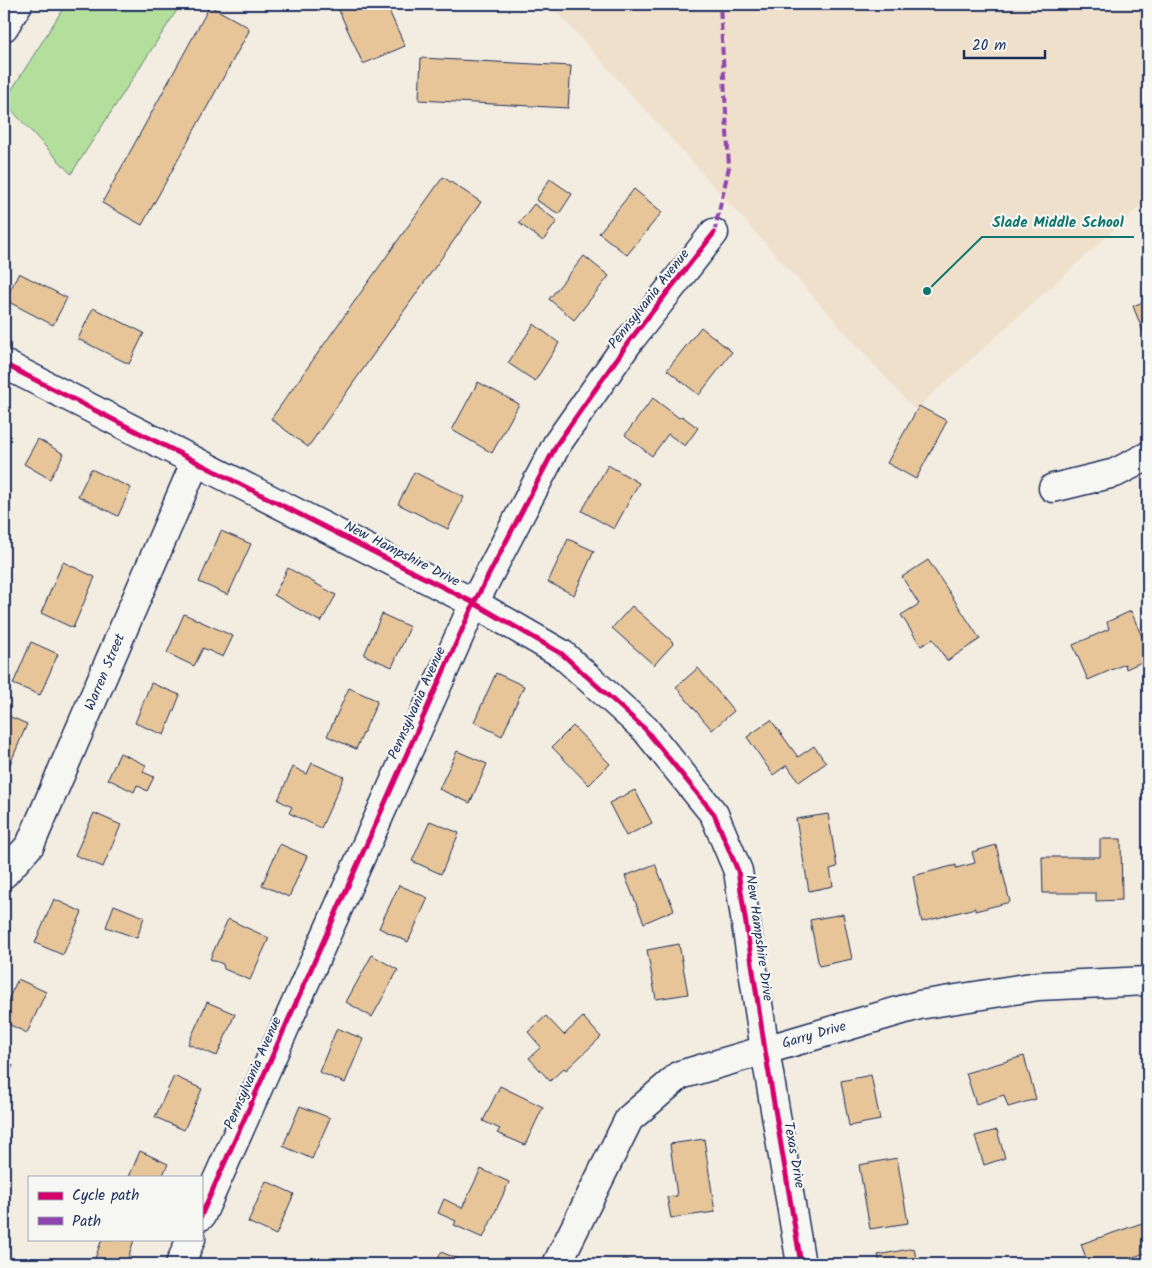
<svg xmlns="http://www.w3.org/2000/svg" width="1152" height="1268" font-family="Kalam,sans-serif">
	<rect width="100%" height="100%" fill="#f3ece0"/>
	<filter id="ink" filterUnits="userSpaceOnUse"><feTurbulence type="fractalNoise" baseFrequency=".02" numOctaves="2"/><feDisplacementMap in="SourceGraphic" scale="10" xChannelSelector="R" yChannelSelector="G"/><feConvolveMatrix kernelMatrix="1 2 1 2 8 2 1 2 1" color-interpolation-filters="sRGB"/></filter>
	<g filter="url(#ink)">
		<polygon fill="#efe0cb" points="550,4 1148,4 1148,199 915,410"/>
		<polygon fill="#b3de9b" stroke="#67867c" points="66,4 181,4 71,174 4,102"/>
		<g fill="#e7c599" stroke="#1b2f5e">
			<polygon points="336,4 386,4 405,46 363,64"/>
			<polygon points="210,6 248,27 249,31 142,225 102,203"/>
			<polygon points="421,58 571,66 568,108 419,100"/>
			<polygon points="443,177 481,202 308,447 271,419"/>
			<polygon points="550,179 572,194 559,214 536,200"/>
			<polygon points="634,189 662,212 627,255 599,233"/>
			<polygon points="534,204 557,221 543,241 519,223"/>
			<polygon points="584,256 609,276 574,320 549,299"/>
			<polygon points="19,273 67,298 53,325 5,300"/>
			<polygon points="1148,300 1148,344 1133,306"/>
			<polygon points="93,308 144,333 129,364 78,339"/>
			<polygon points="534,324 559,343 535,381 508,363"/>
			<polygon points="701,327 732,352 699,395 667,370"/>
			<polygon points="478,382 519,404 492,453 452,430"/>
			<polygon points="653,398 679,418 682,416 698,428 685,446 668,434 652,456 625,435"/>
			<polygon points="919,406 947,421 916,479 887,463"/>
			<polygon points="38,439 64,454 50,479 24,464"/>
			<polygon points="608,465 639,483 614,529 582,511"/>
			<polygon points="91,469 131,488 118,516 78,496"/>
			<polygon points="414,472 464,497 448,529 398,504"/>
			<polygon points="221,531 251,544 228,595 199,582"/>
			<polygon points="568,539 594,551 574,595 548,582"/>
			<polygon points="928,560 980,639 947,661 933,639 921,646 901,615 919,604 902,577"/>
			<polygon points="63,562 95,577 73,628 41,613"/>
			<polygon points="288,568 336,595 321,622 274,595"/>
			<polygon points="632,606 672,641 673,644 654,665 612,628"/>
			<polygon points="1131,611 1148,651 1148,659 1126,669 1125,664 1088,680 1073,645 1109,629 1107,622"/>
			<polygon points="184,614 233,636 223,657 203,648 194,666 167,653"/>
			<polygon points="382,614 410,627 392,667 364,655"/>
			<polygon points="31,642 58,654 40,695 13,684"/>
			<polygon points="698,668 734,711 712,730 676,687"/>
			<polygon points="496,673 524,686 502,736 474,722"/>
			<polygon points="151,683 180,695 164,735 135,723"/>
			<polygon points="349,688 376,700 377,703 356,749 327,736"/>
			<polygon points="4,714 27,724 10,764 4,761"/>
			<polygon points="771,720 798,757 814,746 826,763 799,782 787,765 773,775 747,737"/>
			<polygon points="573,726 610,764 589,785 552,747"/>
			<polygon points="457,751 487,764 470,803 439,789"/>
			<polygon points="120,753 146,765 143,772 154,777 147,791 137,785 134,792 108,779"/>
			<polygon points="312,763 344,777 321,828 289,813 292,807 278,800 293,767 307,774"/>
			<polygon points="635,790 652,823 626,836 609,803"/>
			<polygon points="94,813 121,825 103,867 75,855"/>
			<polygon points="828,814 837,867 830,869 833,886 809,891 796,819"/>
			<polygon points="430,821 459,833 441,874 412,861"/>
			<polygon points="1100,839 1121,839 1122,900 1096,901 1096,893 1043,893 1042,857 1100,857"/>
			<polygon points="280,844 307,856 289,897 262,885"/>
			<polygon points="996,845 1010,902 975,911 975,908 922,922 913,876 956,865 956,868 975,863 972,852"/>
			<polygon points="655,864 674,910 644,923 625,876"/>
			<polygon points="399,885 428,898 408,942 379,928"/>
			<polygon points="54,899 82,912 63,955 35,943"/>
			<polygon points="114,905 144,917 137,938 106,927"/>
			<polygon points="843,914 852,959 819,966 810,920"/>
			<polygon points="228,919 269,938 250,980 224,969 223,964 210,959"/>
			<polygon points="679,944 688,994 656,999 647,950"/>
			<polygon points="372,955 398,970 372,1017 346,1002"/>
			<polygon points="18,979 46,992 27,1033 4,1022 4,1008"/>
			<polygon points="207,1002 235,1014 217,1056 188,1044"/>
			<polygon points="546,1016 564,1035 583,1017 601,1037 566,1070 564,1068 550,1081 529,1058 541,1047 528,1032"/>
			<polygon points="337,1028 363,1039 345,1083 319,1072"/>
			<polygon points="1024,1056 1036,1099 1008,1107 1004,1095 976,1104 966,1073"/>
			<polygon points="4,1061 13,1065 4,1085"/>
			<polygon points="871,1075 880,1120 849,1126 841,1081"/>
			<polygon points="174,1076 202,1089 184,1130 155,1117"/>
			<polygon points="500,1086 543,1107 525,1145 497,1133 500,1129 483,1121"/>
			<polygon points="300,1106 330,1118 312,1159 283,1146"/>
			<polygon points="997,1130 1005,1158 984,1165 975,1136"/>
			<polygon points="704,1139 715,1212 671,1218 667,1197 677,1196 670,1144"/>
			<polygon points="140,1151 168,1164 162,1177 129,1177"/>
			<polygon points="897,1158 908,1223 870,1229 859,1165"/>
			<polygon points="481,1169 509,1182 483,1238 454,1225 456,1221 438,1213 444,1199 462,1208"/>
			<polygon points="266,1181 294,1194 276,1235 248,1222"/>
			<polygon points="1148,1221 1148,1252 1125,1260 1127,1264 1088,1264 1081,1244"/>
			<polygon points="102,1239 134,1240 126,1264 93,1264"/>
			<polygon points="914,1248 917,1264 880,1264 878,1255"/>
			<polygon points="441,1252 470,1264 436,1264"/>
			<polygon points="623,1258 639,1264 621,1264"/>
		</g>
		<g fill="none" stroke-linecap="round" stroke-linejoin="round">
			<g stroke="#1b2f5e" stroke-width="31">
				<g id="minor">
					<polyline points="4,27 18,4"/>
					<polyline points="4,364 474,603 562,654 645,729 714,814 738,871 765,1050 801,1264"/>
					<polyline points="1053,488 1115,473 1148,456"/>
					<polyline points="4,874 30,845 195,463"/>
					<polyline points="201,1216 474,603 557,444 630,340 714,233"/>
					<polyline points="180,1264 191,1239"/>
					<polyline points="557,1264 629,1119 680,1075 919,1005 1038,986 1148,981"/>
				</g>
			</g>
			<use href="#minor" stroke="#f6f6f2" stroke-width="28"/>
			<polyline stroke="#8e44ad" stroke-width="4" stroke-dasharray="8 4" stroke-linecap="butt" points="714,233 729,167 720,4"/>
			<g stroke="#f6f6f2" stroke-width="8">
				<g id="cycleway">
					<polyline points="4,364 474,603 562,654 645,729 714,814 738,871 765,1050 801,1264"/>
					<polyline points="201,1216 474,603 557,444 630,340 714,233"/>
				</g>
			</g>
			<use href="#cycleway" stroke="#d6006c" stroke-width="5"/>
		</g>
	</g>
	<g text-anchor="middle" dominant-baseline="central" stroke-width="4.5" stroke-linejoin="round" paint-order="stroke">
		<g font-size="14" fill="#1b2f5e" stroke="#f6f6f2">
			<text transform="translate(649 299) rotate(-52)">Pennsylvania Avenue</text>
			<text transform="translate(402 554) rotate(27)">New Hampshire Drive</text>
			<text transform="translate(105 672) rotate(-67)">Warren Street</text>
			<text transform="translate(417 703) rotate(-66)">Pennsylvania Avenue</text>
			<text transform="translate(759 938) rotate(82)">New Hampshire Drive</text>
			<text transform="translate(814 1035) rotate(-16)">Garry Drive</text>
			<text transform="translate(253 1073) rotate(-66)">Pennsylvania Avenue</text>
			<text transform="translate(794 1155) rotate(80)">Texas Drive</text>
		</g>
	</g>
	<path fill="none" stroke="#0f766e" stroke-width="2" d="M927 291L982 237H1134"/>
	<circle fill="#0f766e" stroke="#f6f6f2" stroke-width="2" cx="927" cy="291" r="5"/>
	<g font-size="15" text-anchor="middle" font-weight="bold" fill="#0f766e" stroke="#f6f6f2" stroke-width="4.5" stroke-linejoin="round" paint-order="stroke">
		<text x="1058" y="227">Slade Middle School</text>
	</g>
	<rect width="1152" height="1268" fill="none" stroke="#f6f6f2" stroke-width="20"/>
	<rect x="10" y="10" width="1132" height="1248" fill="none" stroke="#1b2f5e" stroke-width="2" filter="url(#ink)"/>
	<rect x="28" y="1176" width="175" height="65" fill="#f6f6f2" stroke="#9ea6b7"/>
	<rect x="38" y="1192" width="25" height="8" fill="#d6006c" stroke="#9ea6b7"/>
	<text x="72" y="1200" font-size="15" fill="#1b2f5e">Cycle path</text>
	<rect x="38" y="1217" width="25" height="8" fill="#8e44ad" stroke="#9ea6b7"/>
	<text x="72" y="1226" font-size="15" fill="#1b2f5e">Path</text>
	<path d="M964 50v8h81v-8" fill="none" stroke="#1b2f5e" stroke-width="2.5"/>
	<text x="972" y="50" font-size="15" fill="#1b2f5e" stroke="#f6f6f2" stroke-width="4" paint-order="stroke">20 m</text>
</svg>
